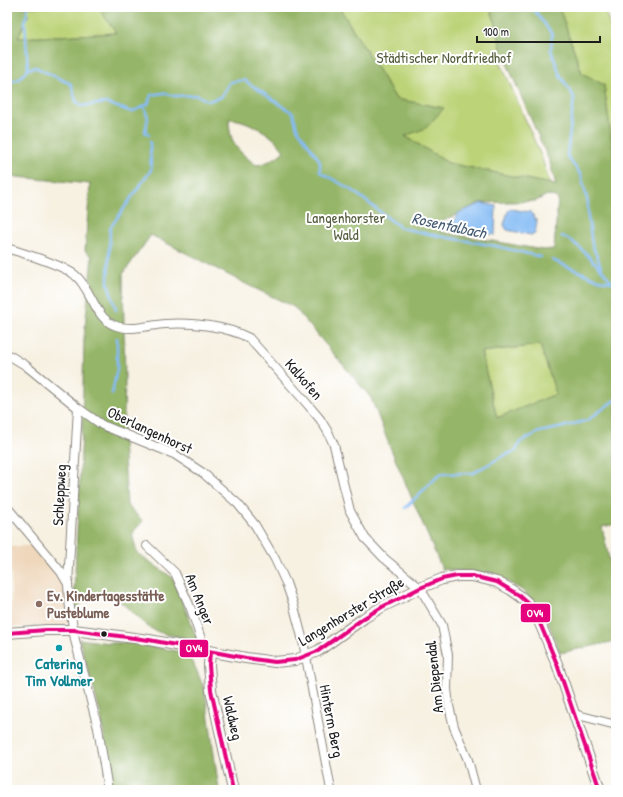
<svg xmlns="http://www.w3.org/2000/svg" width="623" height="797" font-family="'Patrick Hand',sans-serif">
	<rect width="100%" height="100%" fill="#fff"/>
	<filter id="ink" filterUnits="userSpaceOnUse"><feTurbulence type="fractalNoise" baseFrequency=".025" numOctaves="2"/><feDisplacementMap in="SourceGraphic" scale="8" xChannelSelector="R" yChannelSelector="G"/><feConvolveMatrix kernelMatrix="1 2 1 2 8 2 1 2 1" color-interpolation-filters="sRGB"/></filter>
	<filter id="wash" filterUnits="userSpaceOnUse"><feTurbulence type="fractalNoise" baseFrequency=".012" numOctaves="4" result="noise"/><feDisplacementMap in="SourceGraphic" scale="16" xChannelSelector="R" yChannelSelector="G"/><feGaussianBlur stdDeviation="0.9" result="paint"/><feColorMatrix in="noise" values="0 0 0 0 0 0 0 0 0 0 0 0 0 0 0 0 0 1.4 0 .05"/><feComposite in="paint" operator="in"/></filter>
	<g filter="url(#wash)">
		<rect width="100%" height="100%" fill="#f7f1e2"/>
		<polygon fill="#eed7bb" points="35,545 66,584 68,625 11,627 11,547"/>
		<g fill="#bcd377" stroke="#6c784a">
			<polygon points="26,7 98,7 117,33 18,38 28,15"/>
			<polygon points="339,7 490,7 496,24 502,52 497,54 542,158 550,184 448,163 404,135 443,108 396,99"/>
			<polygon points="559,7 604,7 616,45 616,173 604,85 582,73"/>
			<polygon points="540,345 557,394 497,418 481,352"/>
		</g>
		<g fill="#95b568" stroke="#586842" fill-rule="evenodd">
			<path d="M7,7H26L28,15L18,38L116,33L98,7H339L396,99L444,108L426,128L405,136L448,163L556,185L550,163L502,52L496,24L490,7H559L582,73L604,85L616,173V524L602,527L616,590V641L560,653L545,614L522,590L494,574L442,569L390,447L371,398L294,307L248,285L151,235L123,274L125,382L123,441L127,505L143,521L132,533L137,553L173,578L197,639C183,637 165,636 152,629C134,619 116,586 91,596C85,598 80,606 75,610L74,594L82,432L84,338L92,256L85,251L90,184L7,176ZM229,119C242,118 264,130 274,139C277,142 281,147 284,151C275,159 268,163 256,165C238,151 229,143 229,119ZM547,195L558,198L554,249L543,250L441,232L443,221L480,203L536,201ZM540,345L556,394L497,418L481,352Z"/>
			<polygon points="79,639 109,643 132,643 187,653 192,660 205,690 219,790 114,790 111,782 100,711"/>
		</g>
		<g fill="#85bcf5" stroke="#506c88">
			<polygon points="482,203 496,206 495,235 464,229 452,231 450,228 458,213"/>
			<polygon points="510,209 531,212 537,222 535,233 531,235 507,230 504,225 508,211"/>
		</g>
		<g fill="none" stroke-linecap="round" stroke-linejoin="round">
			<g stroke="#85bcf5" stroke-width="2.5">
				<polyline points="532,7 552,34 551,50 560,75 574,97 567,156 581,175 588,203 588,216 592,244 602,270 612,282"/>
				<polyline points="28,69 25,22 28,7"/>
				<polyline points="7,82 8,83 19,79 28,69 35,67 71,84 76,101 81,106 106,103 132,112 148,104 151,95 163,93 175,96 197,95 208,101 221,97 230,82 244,80 293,113 297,128 320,161 320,172 352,190 401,228 444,237 496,246 541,257"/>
				<polyline points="144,106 148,118 145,132 149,135"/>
				<path d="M562,236C578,243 589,257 601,269"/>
				<polyline points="552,260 599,280 612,282 616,284"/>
				<polyline points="116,310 108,283 110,228 151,170 150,142"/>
				<polyline points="112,394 117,369 117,338"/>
				<polyline points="405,508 440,474 473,473 505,455 516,451 520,442 539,432 559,428 588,420 616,399"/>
			</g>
		</g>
	</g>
	<g filter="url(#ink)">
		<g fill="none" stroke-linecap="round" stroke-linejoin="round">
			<g stroke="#8a867f" stroke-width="10">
				<g id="minor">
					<path d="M7,248C25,254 61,264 75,275C91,288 95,318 114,325C130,332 149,325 165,324C191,322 226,326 249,338L303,399L320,419L328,432L334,445L350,511L365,538L384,558L420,588L442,625L448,655L447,689L449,706L454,727L468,760L476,790"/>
					<polyline points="7,354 25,365 78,408 102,425 174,454 203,473 238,504 255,525 275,559 286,583 293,603 303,641 331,790"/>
					<polyline points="7,507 61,572 68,584 69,601 75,640 98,728 108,790"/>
					<polyline points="147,546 175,573 191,609 202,642 201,650"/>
					<polyline points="68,584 78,408"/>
					<polyline points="574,714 616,725"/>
				</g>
			</g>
			<g stroke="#8a867f" stroke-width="12">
				<g id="tertiary">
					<polyline points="7,633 46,630 74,630 149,640 246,658 275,662 295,660 318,651 364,618 382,607 420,588 442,579 457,576 472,576 497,582 510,589 520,596 529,604 536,614 557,664 600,790"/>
					<polyline points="210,652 209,665 211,690 233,790"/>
				</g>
			</g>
			<use href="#minor" stroke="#fff" stroke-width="8"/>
			<use href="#tertiary" stroke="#fff" stroke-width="10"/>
			<g stroke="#fff" stroke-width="7">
				<g id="bus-1">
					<polyline points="7,633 46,630 74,630 149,640 246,658 275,662 295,660 318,651 364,618 382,607 420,588 442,579 457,576 472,576 497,582 520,596 529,604 536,614 557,664 600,790"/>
					<polyline points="210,652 209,665 211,690 233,790"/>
				</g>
			</g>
			<use href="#bus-1" stroke="#e5007d" stroke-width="4"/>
		</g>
	</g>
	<circle fill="#8d6e63" stroke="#fff" stroke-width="1.5" cx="39" cy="604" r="4"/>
	<circle fill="#1c1c1c" stroke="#fff" stroke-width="1.5" cx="104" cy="634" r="3.5"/>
	<circle fill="#0f9aa8" stroke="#fff" stroke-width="1.5" cx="59" cy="648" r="4"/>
	<g text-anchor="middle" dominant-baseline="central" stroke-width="4" stroke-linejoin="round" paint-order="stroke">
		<g font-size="15" fill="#545c3c" stroke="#fff">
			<text x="444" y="57">Städtischer Nordfriedhof</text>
			<text x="346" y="217">Langenhorster<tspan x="346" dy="17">Wald</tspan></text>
		</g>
		<g font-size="15" fill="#1c1c1c" stroke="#fff">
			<text transform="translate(304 379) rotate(49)">Kalkofen</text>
			<text transform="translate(150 430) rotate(25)">Oberlangenhorst</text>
			<text transform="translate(59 495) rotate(-87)">Schleppweg</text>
			<text transform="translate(200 599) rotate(68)">Am Anger</text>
			<text transform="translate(351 611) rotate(-31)">Langenhorster Straße</text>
			<text transform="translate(434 677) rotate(-96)">Am Diependal</text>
			<text transform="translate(233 718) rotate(77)">Waldweg</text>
			<text transform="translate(332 721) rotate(79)">Hinterm Berg</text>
		</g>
		<g font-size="15" font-weight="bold" fill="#785e54" stroke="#fff" text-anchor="start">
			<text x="47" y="595">Ev. Kindertagesstätte<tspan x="47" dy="17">Pusteblume</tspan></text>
		</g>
		<g font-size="15" font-weight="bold" fill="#0d838f" stroke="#fff">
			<text x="59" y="663">Catering<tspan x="59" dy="17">Tim Vollmer</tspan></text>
		</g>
		<g font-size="16" font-style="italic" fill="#465c73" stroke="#fff">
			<text transform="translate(449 225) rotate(12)">Rosentalbach</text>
		</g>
	</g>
	<g stroke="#fff" stroke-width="1.5">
		<rect x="520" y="603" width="31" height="20" rx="4" fill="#e5007d"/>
		<rect x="179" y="639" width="30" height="19" rx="4" fill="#e5007d"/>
	</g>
	<g font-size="11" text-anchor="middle" font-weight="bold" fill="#fff">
		<text x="535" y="617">OV4</text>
		<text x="194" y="652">OV4</text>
	</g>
	<rect width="623" height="797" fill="none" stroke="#fff" stroke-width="24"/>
	<path d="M477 36v6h123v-6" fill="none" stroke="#1c1c1c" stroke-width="2"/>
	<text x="483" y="36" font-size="12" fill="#1c1c1c" stroke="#ffffff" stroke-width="3" paint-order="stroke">100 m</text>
</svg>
